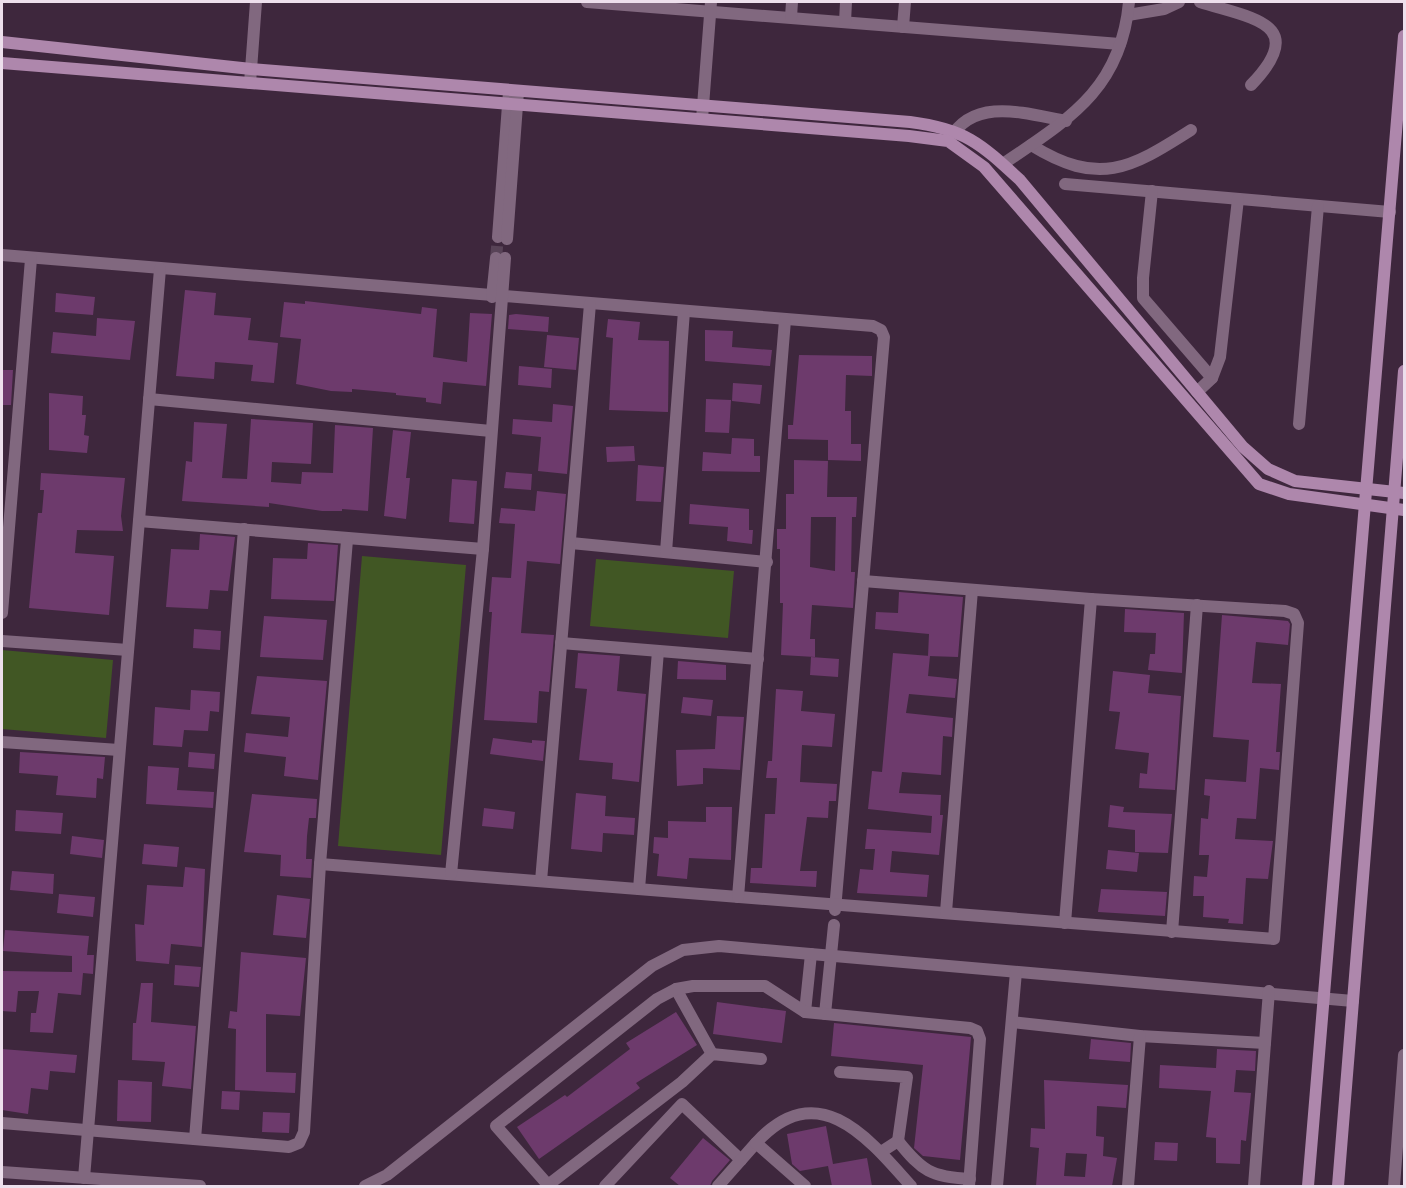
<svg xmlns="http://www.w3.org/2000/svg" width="1406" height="1188" font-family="'PT Sans Narrow',sans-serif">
	<rect width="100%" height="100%" fill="#3e273d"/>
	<g fill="#415724">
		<polygon points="362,556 466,565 441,855 338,846"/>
		<polygon points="596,559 734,571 728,638 590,626"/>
		<polygon points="2,650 113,660 106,738 2,729"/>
	</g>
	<g fill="#6d3a6c" fill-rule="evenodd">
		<polygon points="185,290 216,293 214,315 251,318 248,340 278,343 274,383 251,381 253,365 215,362 214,379 176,376"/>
		<polygon points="56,293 95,297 93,315 55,312"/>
		<polygon points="305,301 421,314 422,307 437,309 433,357 467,362 470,313 492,314 486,386 443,382 441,404 426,402 426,398 396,395 396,393 352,389 352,392 331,391 296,384 301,339 280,337 284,302 305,304"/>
		<polygon points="516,314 549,317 548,332 508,329 509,315"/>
		<polygon points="97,318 135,321 130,360 51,353 53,332 96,336"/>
		<polygon points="608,319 640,322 638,340 669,341 668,412 609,410 613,338 606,337"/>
		<polygon points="705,330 733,331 732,347 772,350 770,366 705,361"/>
		<polygon points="547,335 579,338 576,370 544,367"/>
		<polygon points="799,355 872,356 872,376 846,375 845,411 851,411 851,444 861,444 861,461 828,460 828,440 788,439 788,425 793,425"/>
		<polygon points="519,366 552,369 551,388 518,385"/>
		<polygon points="2,370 13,370 11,405 2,405"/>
		<polygon points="733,383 762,385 760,404 732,401"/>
		<polygon points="49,393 83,396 82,415 86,415 84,435 89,436 87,453 49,450"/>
		<polygon points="706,399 731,400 729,433 705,432"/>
		<polygon points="553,404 573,406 567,474 538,471 541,437 512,434 513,419 552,422"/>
		<polygon points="251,419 313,423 311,464 272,462 271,482 301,484 302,472 333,473 335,425 373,428 368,511 342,509 342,511 322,511 269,503 269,507 182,501 186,461 192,462 194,422 227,424 222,478 247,479"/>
		<polygon points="393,430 411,432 406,478 410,478 406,519 384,516"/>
		<polygon points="732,438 754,439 754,456 760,456 760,472 702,471 703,452 731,454"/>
		<polygon points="634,446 635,461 607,462 606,447"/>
		<path d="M794,460L828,461L827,497H857L856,517H852L851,572H855L853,608L812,605L810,639H815V657L781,655L783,603H780V549H777V529H786V494H794ZM811,517H836L835,571L810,567Z"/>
		<polygon points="638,465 664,467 661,502 636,501"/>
		<polygon points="506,472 532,474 531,490 504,488"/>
		<polygon points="41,473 125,478 121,516 123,531 77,530 75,553 114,556 109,615 29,608 38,513 42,513 44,490 40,490"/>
		<polygon points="452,479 477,481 474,524 449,522"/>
		<polygon points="537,491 566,494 560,564 527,561 521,633 554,635 549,692 539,691 537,723 484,720 492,612 489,612 492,577 511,578 515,524 499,523 501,508 535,511"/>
		<polygon points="690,504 749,509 749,530 753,530 752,544 727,541 728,527 689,524"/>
		<polygon points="200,534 235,537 228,591 210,590 208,609 166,607 171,549 199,550"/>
		<polygon points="308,543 338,545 334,601 271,599 273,558 307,559"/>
		<polygon points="899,592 963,597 958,657 928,656 929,634 875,629 876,612 898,613"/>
		<polygon points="1125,609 1184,613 1182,673 1148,670 1150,654 1155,654 1156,633 1124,632"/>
		<polygon points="1222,615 1288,621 1290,624 1288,645 1256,642 1252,683 1281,684 1276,752 1280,752 1279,770 1260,768 1256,819 1237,818 1235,839 1273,841 1268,879 1246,878 1243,924 1228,923 1229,919 1203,917 1204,896 1193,896 1194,876 1207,877 1209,855 1199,855 1201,818 1208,819 1210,796 1204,795 1205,779 1246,782 1249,740 1213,737"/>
		<polygon points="264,616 327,620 323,660 260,657"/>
		<polygon points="194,629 221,631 220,650 193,648"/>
		<polygon points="578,653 620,656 617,691 646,694 639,782 612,779 613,763 579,760 587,689 575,688"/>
		<polygon points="893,653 930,656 928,676 957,679 955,698 909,694 906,713 953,718 952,737 943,736 941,775 902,772 899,793 941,795 940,815 943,815 939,855 892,851 890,872 929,875 927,897 857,893 860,869 873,870 875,849 865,849 867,829 931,833 932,816 868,809 872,771 882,772"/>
		<polygon points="811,657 839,659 838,677 810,675"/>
		<polygon points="678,661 726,665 726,680 677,679"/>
		<polygon points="1113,671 1150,675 1148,693 1181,696 1175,790 1139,788 1140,773 1147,774 1149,753 1115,749 1120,712 1109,711"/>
		<polygon points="257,676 327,681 318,780 284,776 286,757 244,752 246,733 288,737 290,717 251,714"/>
		<polygon points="776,689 803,691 801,711 835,714 832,747 802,745 800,782 837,784 836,801 829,801 828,818 807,817 800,871 817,871 816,887 750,883 751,868 762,868 765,814 775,814 777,778 766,778 768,761 772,761"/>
		<polygon points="191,690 220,692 219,712 210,711 208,731 184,730 182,747 153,745 155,707 190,710"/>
		<polygon points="683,697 713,700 711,716 681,713"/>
		<polygon points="717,716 744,717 740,770 703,768 703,784 677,786 676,750 715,749"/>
		<polygon points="493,738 532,743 532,740 545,741 543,761 490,754"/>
		<polygon points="20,752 105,757 103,779 97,778 96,798 56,795 58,776 19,773"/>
		<polygon points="189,752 215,754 214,769 188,767"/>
		<polygon points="148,766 179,768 177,790 214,792 213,808 146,804"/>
		<polygon points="576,793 606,796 605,816 635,818 634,835 603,833 602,852 571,849"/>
		<polygon points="252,794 317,799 316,818 309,818 307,836 306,859 312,859 311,878 280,876 281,855 244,852"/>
		<polygon points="1110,805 1124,807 1123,812 1172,814 1168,853 1135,852 1135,830 1108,827"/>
		<polygon points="706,807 732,807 731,860 689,858 687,879 657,876 659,854 653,853 654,837 668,838 668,821 706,822"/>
		<polygon points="484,808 515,812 513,829 482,826"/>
		<polygon points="16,810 63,813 61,834 15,831"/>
		<polygon points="72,836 104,840 102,858 70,854"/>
		<polygon points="144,844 179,847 177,867 142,864"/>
		<polygon points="1108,850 1139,853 1137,872 1106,869"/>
		<polygon points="185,867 205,869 202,947 171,944 169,964 136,961 135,924 144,925 147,885 183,887"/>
		<polygon points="12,871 54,874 53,894 10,890"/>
		<polygon points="1101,889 1167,892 1165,916 1098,912"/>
		<polygon points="59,894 95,897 93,917 57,913"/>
		<polygon points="277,895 310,899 306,938 273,935"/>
		<polygon points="5,930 89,936 87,955 94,955 93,974 83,973 81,995 58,993 53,1033 30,1032 31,1013 36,1013 39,991 18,991 16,1012 2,1011 2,971 72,972 72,956 3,951"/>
		<polygon points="241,952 306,958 300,1016 266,1014 266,1072 296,1073 295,1093 235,1090 236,1029 228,1028 230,1011 237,1012"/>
		<polygon points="175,965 201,967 199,987 174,985"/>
		<polygon points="141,983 153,983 151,1022 196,1026 191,1089 162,1086 165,1062 132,1060 133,1023 136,1023"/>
		<polygon points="717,1002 786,1011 782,1043 713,1034"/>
		<polygon points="676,1012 697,1045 636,1083 640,1088 539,1159 517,1127 565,1095 567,1097 630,1049 626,1043"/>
		<polygon points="834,1023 971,1037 960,1160 923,1156 914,1148 923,1065 831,1056"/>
		<polygon points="1091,1039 1131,1043 1130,1062 1089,1059"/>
		<polygon points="2,1049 77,1055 75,1073 50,1071 48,1090 31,1088 28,1114 2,1110"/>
		<polygon points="1217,1049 1256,1051 1255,1071 1236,1070 1234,1092 1251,1093 1246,1141 1241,1140 1240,1164 1216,1163 1216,1138 1206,1137 1211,1091 1159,1088 1160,1065 1216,1068"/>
		<polygon points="118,1080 152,1082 151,1122 117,1121"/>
		<path d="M1044,1080L1128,1085L1126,1108L1097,1106L1096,1136L1104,1137L1103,1156L1117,1158L1112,1186H1036L1039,1148L1030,1147L1031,1128L1045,1129ZM1066,1153L1087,1154L1085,1177L1064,1176Z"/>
		<polygon points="222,1091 240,1092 239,1110 221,1109"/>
		<polygon points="263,1112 290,1113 289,1133 262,1132"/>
		<polygon points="826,1126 833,1164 867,1158 872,1186 832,1186 828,1166 800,1171 792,1164 787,1134"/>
		<polygon points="703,1138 730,1160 712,1181 710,1186 680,1186 670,1178"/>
		<polygon points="1155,1142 1178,1143 1177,1161 1154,1160"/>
	</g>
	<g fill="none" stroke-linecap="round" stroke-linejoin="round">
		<polyline stroke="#584357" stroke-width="12" stroke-dasharray="12 6" stroke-linecap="butt" points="496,258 498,237"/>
		<g stroke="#81687f" stroke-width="12">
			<polyline points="587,2 1120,44"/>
			<path d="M1200,2C1250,18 1311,23 1251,85"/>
			<polyline points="1128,15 1164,9 1179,2"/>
			<polyline points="791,17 792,2"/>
			<polyline points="845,22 846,2"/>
			<polyline points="903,27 905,2"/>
			<polyline points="250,83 256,2"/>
			<polyline points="702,119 711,2"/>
			<path d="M950,139C974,96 1027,114 1066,121"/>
			<path d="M1031,145C1099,187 1130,169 1191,130"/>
			<path d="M1003,164C1069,119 1121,89 1129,2"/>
			<polyline points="1065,184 1390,212"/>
			<polyline points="1152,191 1143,278 1143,298 1212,378"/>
			<polyline points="498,237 509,92"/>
			<polyline points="507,239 518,92"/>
			<polyline points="2,255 873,326 881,330 884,337 835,910"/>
			<polyline points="492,297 496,258"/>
			<polyline points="1197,392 1212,378 1220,357 1238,199"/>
			<polyline points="149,399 491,431"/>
			<polyline points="1299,424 1318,206"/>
			<polyline points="139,521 483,549"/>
			<polyline points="571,543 767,562"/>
			<polyline points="666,552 684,311"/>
			<polyline points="2,613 31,259"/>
			<polyline points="2,641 128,650"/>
			<polyline points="561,643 758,659"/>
			<polyline points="2,742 119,750"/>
			<polyline points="320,864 1274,939 1298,623 1294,614 1285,611 1091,599 863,581"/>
			<polyline points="451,874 483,549 505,258"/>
			<polyline points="541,881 590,304"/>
			<polyline points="639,889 658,651"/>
			<polyline points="738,897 785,320"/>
			<polyline points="946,912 972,590"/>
			<polyline points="1065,923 1091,599"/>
			<polyline points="1172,932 1197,605"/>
			<polyline points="676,989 712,1054"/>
			<polyline points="805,1012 811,954"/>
			<polyline points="825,1014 834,925"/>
			<polyline points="1012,1022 1140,1036 1265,1043"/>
			<polyline points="840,1072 907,1077 898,1141"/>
			<polyline points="2,1123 289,1147 299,1143 304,1132 320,864 347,540"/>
			<polyline points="195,1139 244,529"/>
			<path d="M881,1152L898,1141C922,1171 931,1177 970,1179"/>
			<polyline points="2,1172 200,1186"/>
			<polyline points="84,1178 160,269"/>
			<polyline points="548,1185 682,1082 712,1054 761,1059"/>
			<polyline points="365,1186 387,1175 652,966 683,950 719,946 1353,1001"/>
			<polyline points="549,1186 496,1126 657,999 676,989 693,986 765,986 805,1012 970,1028 977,1031 980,1039 969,1186"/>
			<polyline points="605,1186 682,1104 741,1160"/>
			<polyline points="718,1186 756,1143"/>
			<path d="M805,1186L756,1143C817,1076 867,1136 911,1186"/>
			<polyline points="997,1186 1016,972"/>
			<polyline points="1128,1186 1140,1036"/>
			<polyline points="1254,1186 1269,991"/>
			<polyline points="1394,1186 1404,1055"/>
		</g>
		<g stroke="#ae87ac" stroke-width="12">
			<path d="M2,42L251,69L910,122C965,129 980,143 1020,180L1243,447L1268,469L1295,481L1404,493"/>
			<polyline points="2,63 909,136 948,141 984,167 1259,484 1289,494 1404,510"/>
			<polyline points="1308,1186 1404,36"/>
			<polyline points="1338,1186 1404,371"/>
		</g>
	</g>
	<rect width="1406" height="1188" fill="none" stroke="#eddfec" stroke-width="6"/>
</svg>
